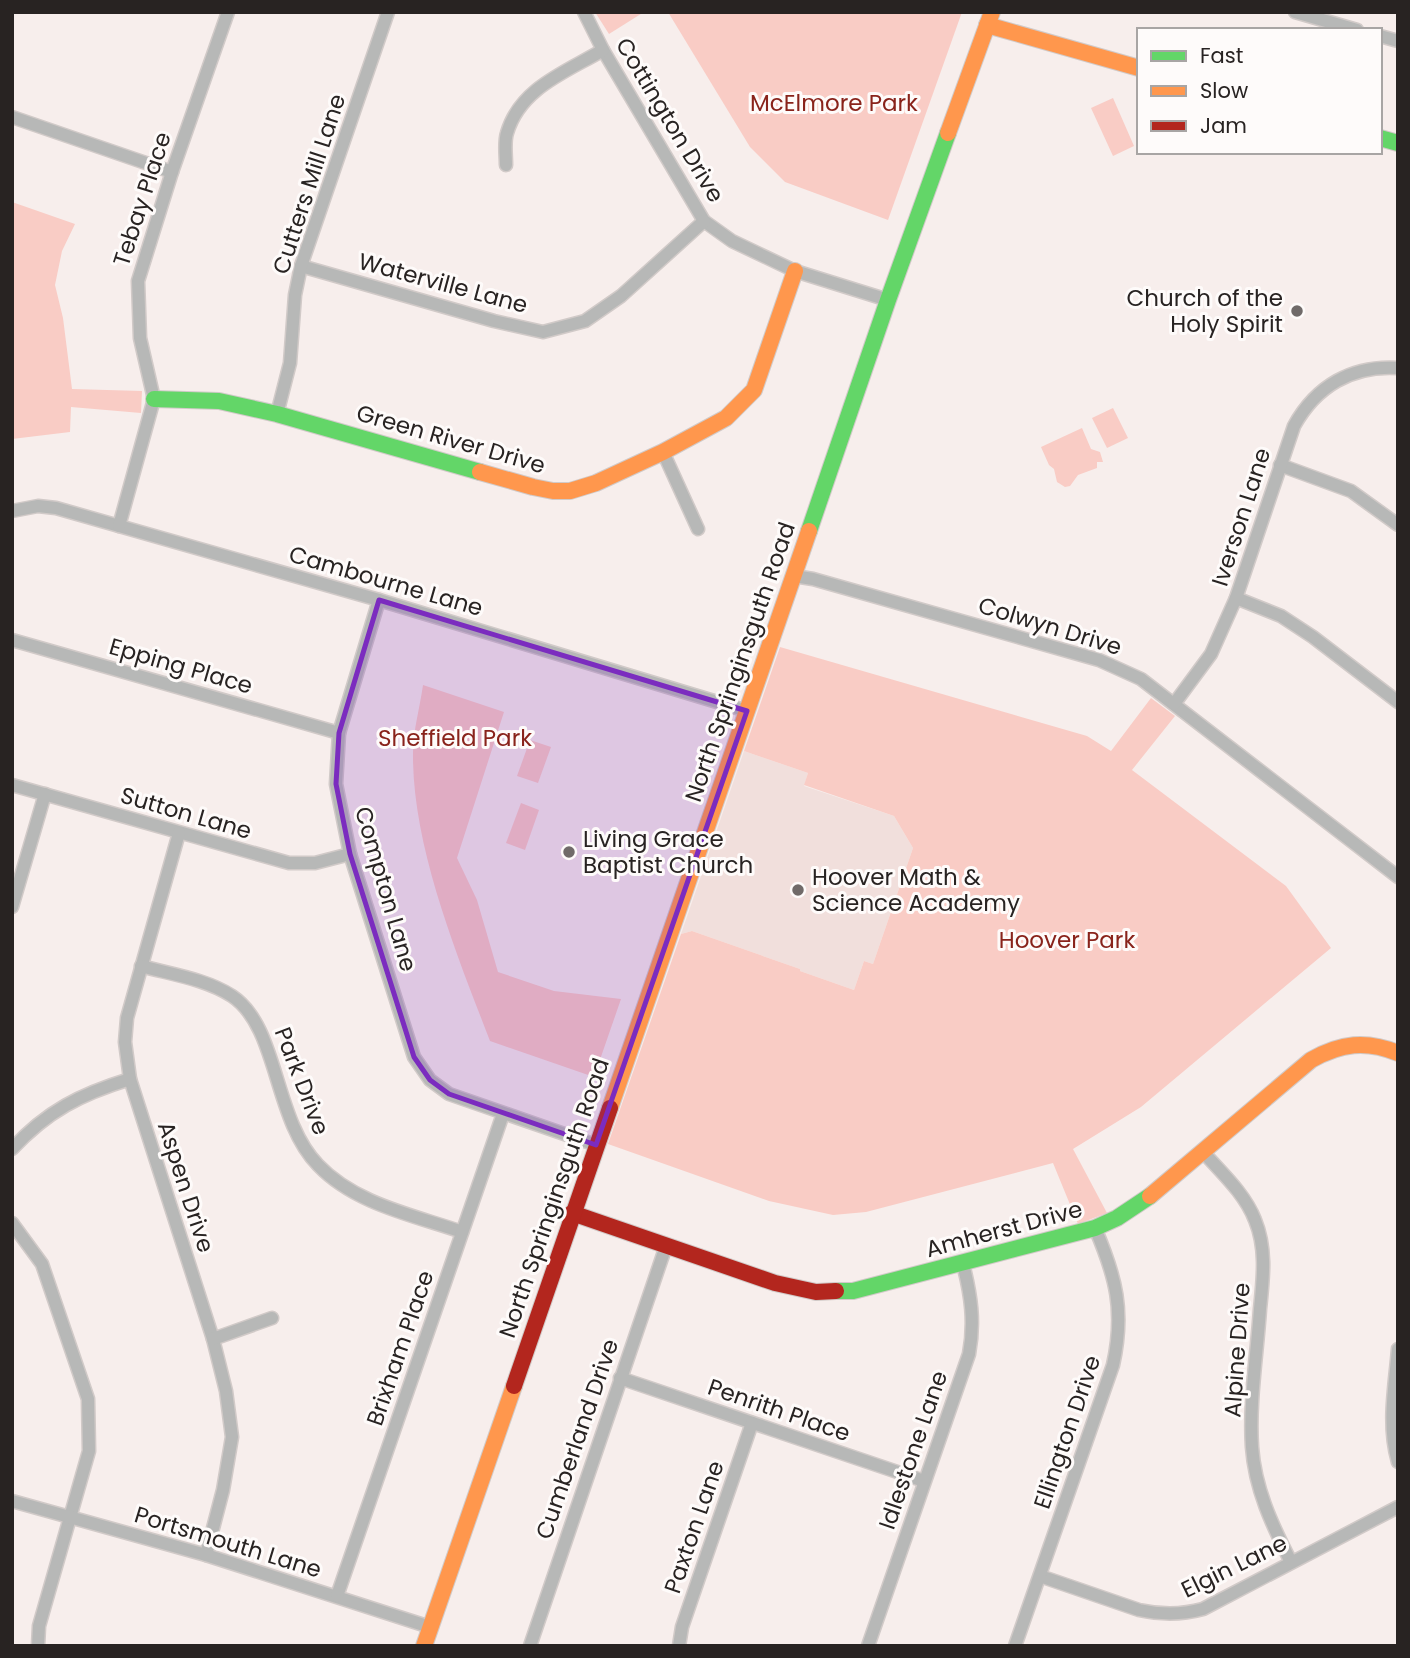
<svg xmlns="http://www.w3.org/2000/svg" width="1410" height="1658" font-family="Poppins,sans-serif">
	<rect width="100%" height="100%" fill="#f7eeec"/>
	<polygon fill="#f1dfdc" points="744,751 808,773 804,786 894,816 913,848 873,964 864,961 854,990 800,971 800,969 692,931 681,934"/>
	<g fill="#f9ccc5">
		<polygon points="595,12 644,12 609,34"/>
		<polygon points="668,12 962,12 888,220 785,182 750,147"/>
		<polygon points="1113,98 1134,146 1113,156 1091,108"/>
		<polygon points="12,202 75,224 62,251 55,285 63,318 72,389 142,391 141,413 71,407 70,432 12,439"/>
		<polygon points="1113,408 1128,438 1107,448 1092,418"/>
		<polygon points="1082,428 1091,449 1100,452 1103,462 1097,462 1097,468 1078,475 1070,486 1065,487 1057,482 1054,469 1049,465 1041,447"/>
		<polygon points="780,647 1087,736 1111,751 1151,698 1175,716 1132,770 1286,886 1331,948 1141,1107 1073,1149 1107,1213 1078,1224 1053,1163 866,1212 833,1215 769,1201 608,1144 681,934 692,931 800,969 800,971 854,990 864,961 873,964 913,848 894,816 804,785 808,773 744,751"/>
		<path d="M423,685L504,712L457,858L477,900L498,972L554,991L621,999L594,1077L490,1041C457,955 412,846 413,753C413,731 420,707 423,685Z"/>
		<polygon points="530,740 551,747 538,783 517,776"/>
		<polygon points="521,803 539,810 525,850 506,843"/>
	</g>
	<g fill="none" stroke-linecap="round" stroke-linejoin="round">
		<g stroke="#d1cac8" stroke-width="15">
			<g id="street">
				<polyline points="584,12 603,50 704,221 732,241 795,271 888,300"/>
				<polyline points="1295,12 1357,30"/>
				<polyline points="1380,36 1398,41"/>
				<polyline points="12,117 172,172"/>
				<path d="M506,165C506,155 504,142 507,133C520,88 566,72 603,50"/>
				<polyline points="301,266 494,321 543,332 585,321 621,296 704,221"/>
				<polyline points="277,414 290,363 295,295 301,266 388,12"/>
				<polyline points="663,452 698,529"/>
				<polyline points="1280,465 1351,491 1398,525"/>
				<polyline points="12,511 38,506 56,508 379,600 747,711"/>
				<polyline points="119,526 154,399 140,338 138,281 172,172 228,12"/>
				<polyline points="794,576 813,579 1099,660 1141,679 1398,877"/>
				<polyline points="1236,598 1281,616 1313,637 1398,702"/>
				<polyline points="379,600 339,733 336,784 350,854 414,1057 430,1080 449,1094 596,1145"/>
				<polyline points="12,640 339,733"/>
				<path d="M1174,704L1211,654L1236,598L1294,426C1316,386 1352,365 1398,368"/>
				<polyline points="12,785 289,863 315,863 350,854"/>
				<polyline points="179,833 127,1018 125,1042 130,1079 213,1339 226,1391 232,1437 223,1490 206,1555"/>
				<polyline points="12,907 45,794"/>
				<path d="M141,966C170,974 206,979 232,996C279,1027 273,1119 318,1165C355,1204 413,1215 462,1232"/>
				<path d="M12,1149C47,1111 81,1094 130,1079"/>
				<path d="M1204,1153C1222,1173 1245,1194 1255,1220C1267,1249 1263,1279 1260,1309C1257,1355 1249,1402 1252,1447C1255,1489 1272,1525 1291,1562"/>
				<polyline points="12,1223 42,1264 88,1399 89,1451 39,1626 38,1646"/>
				<polyline points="213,1339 272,1318"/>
				<path d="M1398,1349C1395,1386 1387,1425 1398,1462"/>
				<polyline points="620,1378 924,1481"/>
				<polyline points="12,1501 206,1555 430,1627"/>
				<path d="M1040,1576L1139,1610C1162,1615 1181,1615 1203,1609L1398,1507"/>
				<polyline points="337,1596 503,1114"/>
				<polyline points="530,1646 666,1246"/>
				<polyline points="679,1646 682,1627 752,1423"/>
				<path d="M868,1646L969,1354C975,1322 971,1295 963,1264"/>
				<path d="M1015,1646L1113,1365C1125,1311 1116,1277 1095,1228"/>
			</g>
		</g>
		<g stroke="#d1cac8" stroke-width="18">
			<g id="fast">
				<polyline points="1380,138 1398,143"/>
				<polyline points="154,399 219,401 277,414 480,472"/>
				<polyline points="809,531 888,300 948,133"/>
				<polyline points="836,1291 853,1291 1095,1228 1117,1218 1150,1196"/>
			</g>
		</g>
		<g stroke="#d1cac8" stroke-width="18">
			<g id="slow">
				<polyline points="987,25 1139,68"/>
				<polyline points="948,133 992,12"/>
				<polyline points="480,472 533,487 553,491 570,491 596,483 663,452 726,418 754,390 795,271"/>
				<polyline points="610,1108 809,531"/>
				<path d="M1150,1196L1311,1060C1341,1043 1366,1040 1398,1053"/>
				<polyline points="424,1646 514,1386"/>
			</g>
		</g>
		<g stroke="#d1cac8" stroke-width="18">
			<g id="jam">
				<polyline points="572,1213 775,1283 816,1292 836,1291"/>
				<polyline points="514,1386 610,1108"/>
			</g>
		</g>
		<use href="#street" stroke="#b7b8b7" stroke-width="12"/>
		<use href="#fast" stroke="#63d668" stroke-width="16"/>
		<use href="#slow" stroke="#ff974d" stroke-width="16"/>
		<use href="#jam" stroke="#b3261e" stroke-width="16"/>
	</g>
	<path fill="#7b2cbf" fill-opacity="0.2" stroke="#7b2cbf" stroke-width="5" stroke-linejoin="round" d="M379,600L747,711L596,1145L449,1094L430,1080L414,1057L350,854L336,784L339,733Z"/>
	<g fill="#706a69" stroke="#fefbfa" stroke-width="2.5">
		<circle cx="1297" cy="311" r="7"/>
		<circle cx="569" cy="852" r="7"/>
		<circle cx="798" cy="890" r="7"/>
	</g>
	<g text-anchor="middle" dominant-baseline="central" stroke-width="6" stroke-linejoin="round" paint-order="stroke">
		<g font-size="23" fill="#89231b" stroke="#fefbfa">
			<text x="834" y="103">McElmore Park</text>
			<text x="455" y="738">Sheffield Park</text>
			<text x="1067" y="940">Hoover Park</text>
		</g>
		<g font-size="23" fill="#282322" stroke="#fefbfa">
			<text transform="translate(670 120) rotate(59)">Cottington Drive</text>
			<text transform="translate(309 184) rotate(-72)">Cutters Mill Lane</text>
			<text transform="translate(142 199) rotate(-72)">Tebay Place</text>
			<text transform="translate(443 283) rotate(15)">Waterville Lane</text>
			<text transform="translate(451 439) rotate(16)">Green River Drive</text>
			<text transform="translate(1241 517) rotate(-72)">Iverson Lane</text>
			<text transform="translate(386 581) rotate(16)">Cambourne Lane</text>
			<text transform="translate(1050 626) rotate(17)">Colwyn Drive</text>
			<text transform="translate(740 662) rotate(-71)">North Springinsguth Road</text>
			<text transform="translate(181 666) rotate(16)">Epping Place</text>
			<text transform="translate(186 813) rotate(16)">Sutton Lane</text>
			<text transform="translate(386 889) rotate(74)">Compton Lane</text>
			<text transform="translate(302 1081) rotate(69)">Park Drive</text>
			<text transform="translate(186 1187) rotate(72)">Aspen Drive</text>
			<text transform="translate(554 1198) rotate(-71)">North Springinsguth Road</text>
			<text transform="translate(1004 1229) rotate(-15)">Amherst Drive</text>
			<text transform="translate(400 1348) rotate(-71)">Brixham Place</text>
			<text transform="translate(1237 1350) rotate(-86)">Alpine Drive</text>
			<text transform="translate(779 1410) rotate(19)">Penrith Place</text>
			<text transform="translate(1067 1432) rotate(-71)">Ellington Drive</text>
			<text transform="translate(577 1439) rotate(-71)">Cumberland Drive</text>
			<text transform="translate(913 1450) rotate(-71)">Idlestone Lane</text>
			<text transform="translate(694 1527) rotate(-71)">Paxton Lane</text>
			<text transform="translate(228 1542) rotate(17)">Portsmouth Lane</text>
			<text transform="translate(1234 1566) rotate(-26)">Elgin Lane</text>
		</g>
		<g font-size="23" fill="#282322" stroke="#fefbfa" text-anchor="start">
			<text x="1283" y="298" text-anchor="end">Church of the<tspan x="1283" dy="26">Holy Spirit</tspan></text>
			<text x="583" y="839">Living Grace<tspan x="583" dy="26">Baptist Church</tspan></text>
			<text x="812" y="877">Hoover Math &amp;<tspan x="812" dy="26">Science Academy</tspan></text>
		</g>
	</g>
	<rect width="1410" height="1658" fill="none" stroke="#282322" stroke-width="28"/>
	<rect x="1137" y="28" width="245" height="126" fill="#fefbfa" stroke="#a8a5a4" stroke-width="2"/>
	<rect x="1151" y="51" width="35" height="10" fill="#63d668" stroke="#a8a5a4" stroke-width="2"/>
	<text x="1200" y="63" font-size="21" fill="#282322">Fast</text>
	<rect x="1151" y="86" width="35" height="10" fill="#ff974d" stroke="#a8a5a4" stroke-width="2"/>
	<text x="1200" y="98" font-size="21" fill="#282322">Slow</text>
	<rect x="1151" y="121" width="35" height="10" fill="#b3261e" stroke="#a8a5a4" stroke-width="2"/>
	<text x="1200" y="133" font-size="21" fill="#282322">Jam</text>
</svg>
